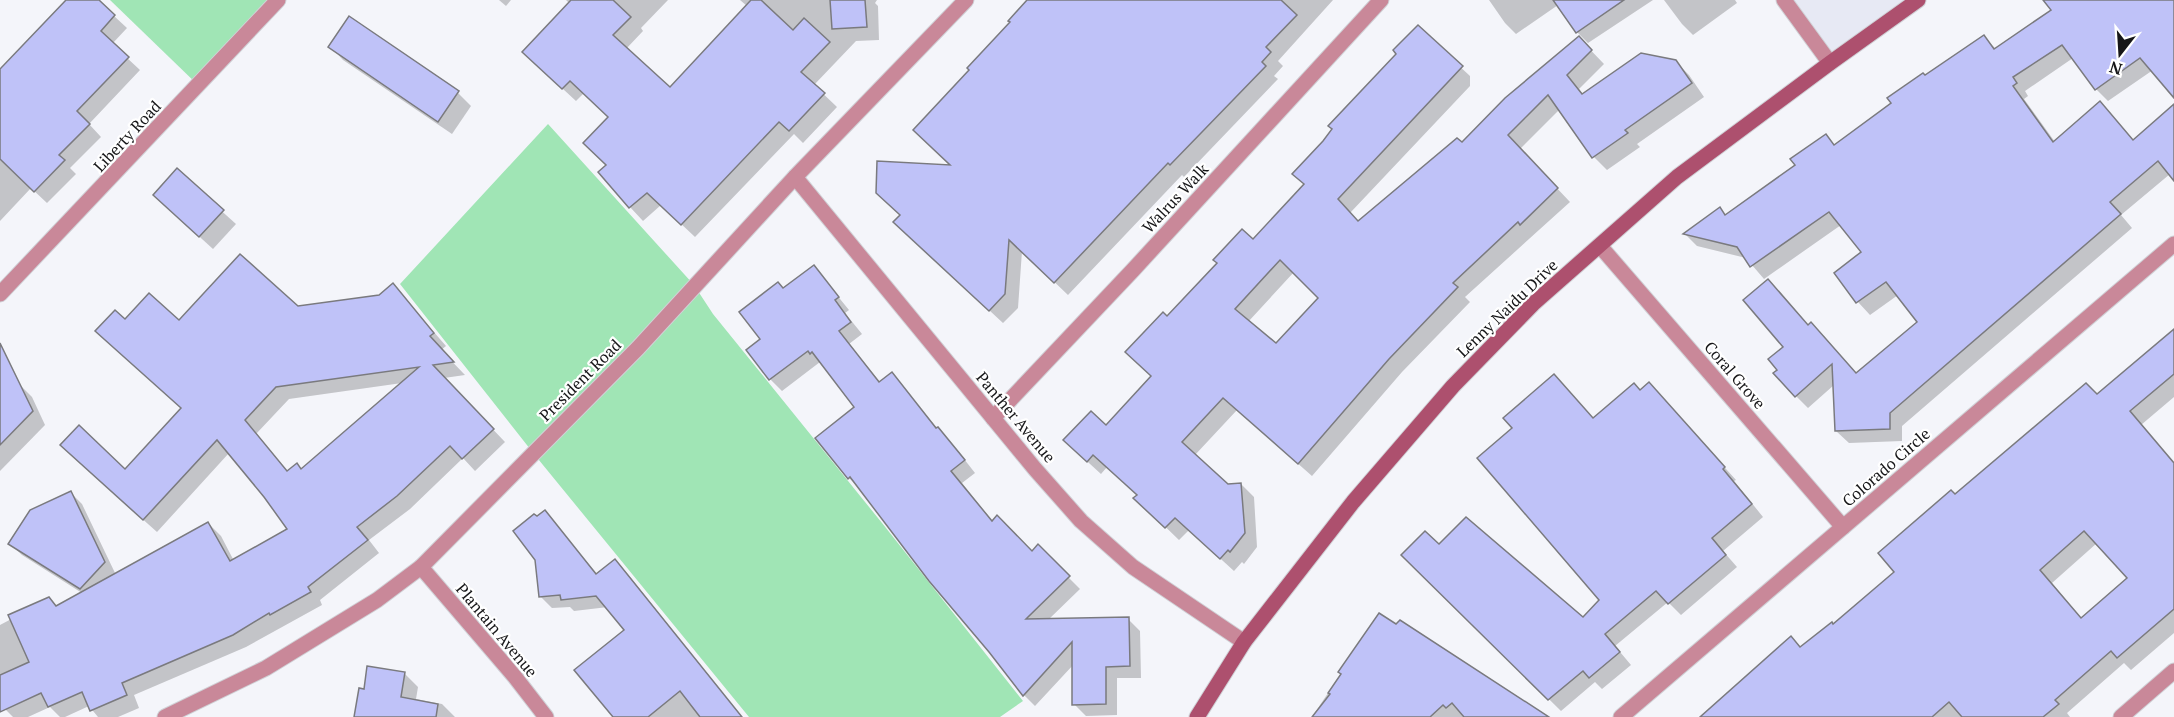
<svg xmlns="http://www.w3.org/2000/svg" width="2174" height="717" font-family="'PT Serif',serif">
	<rect width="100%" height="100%" fill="#f4f5fa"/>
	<polygon fill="#e7e9f4" points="1782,0 1915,0 1827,62"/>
	<g fill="#a0e5b5">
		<polygon points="110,0 280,0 200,87"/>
		<polygon points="548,124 694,285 713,314 882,523 1023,701 1000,717 749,717 534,454 400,284"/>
	</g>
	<g fill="#0003" fill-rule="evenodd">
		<polygon points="68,0 97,0 114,16 127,28 112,44 140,70 89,124 101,137 70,168 76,174 47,203 31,188 0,221 0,74"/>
		<polygon points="499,0 511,0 506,6"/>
		<polygon points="566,0 668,0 641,28 643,31 626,49 670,89 747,6 740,0 877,0 875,3 878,6 879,40 856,41 814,85 837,107 803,143 794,134 695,237 661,205 643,221 630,207 608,165 610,117 584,93 576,101 537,65 570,4"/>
		<polygon points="1030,0 1333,0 1278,61 1283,66 1274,76 1278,79 1184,177 1182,175 1068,295 1022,251 1018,308 1003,323 908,235 953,166 971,70"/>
		<polygon points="1489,0 1653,0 1588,43 1577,32 1558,5 1516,34 1505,23"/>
		<polygon points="1664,0 1735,0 1737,3 1693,35 1682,24"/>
		<polygon points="2052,0 2174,0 2174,96 2153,70 2108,101 2096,89 2073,58 2025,91 2028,96 2024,99 2055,142 2133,141 2174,106 2174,177 2170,174 2121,215 2132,228 1902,426 1902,441 1849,443 1836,431 1834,385 1808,408 1796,396 1809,326 1811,324 1824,336 1857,375 1919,322 1898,295 1870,315 1858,302 1836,273 1863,252 1841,225 1764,279 1746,258 1697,246 1685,234 1720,209 1726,216 1797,166 1826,136 1835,146 1893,104 1925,77 1984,37 1996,49 2052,11"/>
		<polygon points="350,18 458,93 471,106 452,134 343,60 330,46"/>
		<path d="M1579,38L1604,64L1579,89L1583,94L1675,61L1689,75L1704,97L1637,144L1640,147L1607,170L1594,157L1560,109L1520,149L1570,202L1465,297L1470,302L1402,372L1312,476L1237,410L1195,455L1227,485L1241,484L1254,497L1257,547L1244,564L1242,562L1234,571L1189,530L1179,540L1149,511L1138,495L1107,467L1101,474L1078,453L1106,427L1152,377L1167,318L1456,63L1470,76V86L1350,213L1359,223L1462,144ZM1294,272L1320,298L1276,345L1248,322Z"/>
		<polygon points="177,171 236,224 213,249 168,208"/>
		<polygon points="814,267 849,310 845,313 862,334 849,344 881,383 891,374 938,429 950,441 975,473 962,483 993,522 1032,553 1038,547 1080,589 1048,620 1128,619 1140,631 1141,678 1117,678 1117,715 1086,716 1074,704 1074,664 1035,706 1024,695 861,489 849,478 857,408 820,362 782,391 770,379 762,340 783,290"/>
		<path d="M393,285L446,346L441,350L465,375L444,378L505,442L475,471L463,458L410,509L369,540L379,553L320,600L322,605L246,647L134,695L139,708L118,717H98L89,706L65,717H60L50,707L28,717H13L5,709L0,697V625L49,599L57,607L82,593L22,555L10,544L71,493L82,504L116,575L208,523L221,536L234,561L290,529L229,453L157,532L74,458L126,471L183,409L125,321L179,322L297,308L379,297ZM402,383L302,470L288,472L256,434L289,399Z"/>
		<path d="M2174,331V397L2141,425L2174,463V633L2131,670L2124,663L2067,713L2070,717H1717L1801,649L1833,626L1896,572L1955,496L2097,396ZM2097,543L2129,578L2082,619L2052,583Z"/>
		<polygon points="4,369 32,397 45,425 0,471 0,373"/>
		<polygon points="1640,392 1660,396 1736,480 1734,481 1763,517 1723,551 1737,567 1681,615 1668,602 1615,646 1631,665 1602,689 1595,682 1561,711 1403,555 1439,546 1583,619 1602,600 1594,419"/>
		<polygon points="545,512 598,575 615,561 627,573 741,717 615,717 626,630 608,607 574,611 570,607 552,608 540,596 537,518"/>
		<polygon points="1380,615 1397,626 1543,717 1312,717"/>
		<polygon points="405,674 418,687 416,699 442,704 455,717 356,717 365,691"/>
	</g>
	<g fill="#bfc2f8" stroke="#7a7a7e" stroke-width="1.5" fill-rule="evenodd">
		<polygon points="66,0 99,0 115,15 101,31 129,57 77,111 90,124 59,155 65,160 34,192 0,159 0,69"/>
		<polygon points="571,0 613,0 631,17 613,35 670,87 751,0 761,0 793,30 804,18 830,42 801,72 825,93 789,131 779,122 681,225 647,193 629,208 598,172 606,165 583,143 608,117 570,81 562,89 522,52"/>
		<polygon points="830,0 865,0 867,27 832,29"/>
		<polygon points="1027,0 1281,0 1297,15 1266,47 1271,52 1262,62 1266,66 1170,165 1168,163 1054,283 1009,240 1005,294 989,311 893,222 900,215 876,193 877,161 950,165 913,130 969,70 967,68 1010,22 1008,21"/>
		<polygon points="1553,0 1624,0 1576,33"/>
		<polygon points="2043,0 2174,0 2174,98 2140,58 2095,90 2062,45 2013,77 2017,83 2013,86 2053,142 2100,101 2133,140 2174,104 2174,181 2158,161 2110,202 2121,214 1890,413 1890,429 1835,431 1832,364 1795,397 1773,373 1777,370 1768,359 1783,347 1743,300 1768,279 1808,325 1811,322 1856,373 1917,322 1886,282 1856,303 1834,273 1861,252 1829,212 1750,267 1737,247 1683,234 1720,207 1725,215 1795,165 1790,159 1826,134 1834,145 1891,103 1887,98 1923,73 1925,75 1984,35 1994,49 2051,10"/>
		<polygon points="349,16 459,91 438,122 328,47"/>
		<path d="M1418,25L1463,66L1338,199L1358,221L1457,138L1462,142L1505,98L1579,36L1592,50L1567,75L1582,94L1641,53L1676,60L1692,83L1625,130L1628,133L1592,158L1548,95L1508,135L1558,188L1520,225L1518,222L1453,283L1458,287L1389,359L1298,464L1223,398L1182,442L1228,484L1241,483L1245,533L1230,552L1228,550L1220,559L1175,518L1165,528L1133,498L1137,495L1093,455L1087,462L1063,440L1091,411L1106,425L1151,376L1125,352L1163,312L1167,316L1217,263L1213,260L1242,229L1253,239L1304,184L1292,174L1323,141L1332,129L1328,126L1396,54L1393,50ZM1280,260L1318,298L1276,343L1235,309Z"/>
		<polygon points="177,168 224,210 199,237 153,195"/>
		<path d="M240,254L298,306L379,295L393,283L434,333L430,336L454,362L433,365L494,429L462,459L450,446L397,496L357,527L368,540L308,587L311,592L270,615L269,613L233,635L122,683L127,695L90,711L82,692L48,707L41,693L0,712V675L29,662L8,615L49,597L56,606L208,522L230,561L287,529L264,497L217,440L143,520L60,445L79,425L125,469L181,408L95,331L115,310L125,319L149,293L179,320ZM419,367L301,469L297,463L287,471L245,420L276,387Z"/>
		<polygon points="814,265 839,297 835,300 851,322 839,331 879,382 892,372 936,428 938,427 965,460 951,471 992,521 997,515 1032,551 1038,544 1070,576 1026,619 1129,617 1130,666 1106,667 1106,704 1072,705 1072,642 1023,696 989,652 929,581 850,477 848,479 815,438 854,407 812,352 810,354 808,351 769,380 746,350 760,339 739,312 778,282 783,288"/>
		<path d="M2174,329V374L2130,411L2174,463V609L2117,658L2111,651L2055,700L2059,704L2043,717H1962L1949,702L1932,717H1700L1791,636L1800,647L1832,622L1833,624L1894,572L1878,553L1951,490L1955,494L2086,383L2097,394ZM2084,531L2127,578L2081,618L2040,570Z"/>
		<polygon points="0,343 33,411 0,445"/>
		<polygon points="1554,374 1593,418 1634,383 1640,390 1649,382 1725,467 1723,469 1752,504 1712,538 1726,555 1668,604 1656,591 1605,634 1620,652 1589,678 1583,671 1548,700 1401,555 1425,531 1439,544 1466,517 1583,617 1599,600 1477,458 1512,428 1503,418"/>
		<polygon points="71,491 105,562 80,589 8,544 30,510"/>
		<polygon points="545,510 596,574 615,559 742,717 700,717 680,691 648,717 613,717 574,670 624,630 596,596 561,600 560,595 539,597 535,560 513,531 534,514 537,516"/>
		<polygon points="1379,613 1396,624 1400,620 1549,717 1464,717 1452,703 1446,708 1443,705 1430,717 1312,717 1330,694 1328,693 1341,674 1338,672"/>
		<polygon points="367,666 405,672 401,697 438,704 436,717 354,717 359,688 364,689"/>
	</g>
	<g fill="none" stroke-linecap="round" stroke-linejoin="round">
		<g stroke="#d0d1d6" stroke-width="17">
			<g id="street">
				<polyline points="1784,0 1830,63"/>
				<polyline points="795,177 1035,469 1081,521 1133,567 1244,642"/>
				<polyline points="1600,246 1843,527"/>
				<polyline points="0,294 278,0"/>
				<polyline points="993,418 1133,270 1381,0"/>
				<polyline points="421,567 515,677 546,717"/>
				<polyline points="165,717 266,668 377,600 421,567 638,348 795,177 966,0"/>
				<polyline points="1621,717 2174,244"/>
				<polyline points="2121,717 2174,671"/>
			</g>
		</g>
		<g stroke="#d0d1d6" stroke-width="17">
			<polyline id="secondary" points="1197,717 1244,642 1353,502 1453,386 1533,304 1677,177 1830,63 1918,0"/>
		</g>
		<use href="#street" stroke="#c98899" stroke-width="15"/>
		<use href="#secondary" stroke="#ad506e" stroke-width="15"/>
	</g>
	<g text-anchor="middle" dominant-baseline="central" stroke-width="4.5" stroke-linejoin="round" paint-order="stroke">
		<g font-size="16" fill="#161618" stroke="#fff">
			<text transform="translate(127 136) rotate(-47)">Liberty Road</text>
			<text transform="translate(1175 198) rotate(-47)">Walrus Walk</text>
			<text transform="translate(1507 308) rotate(-44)">Lenny Naidu Drive</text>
			<text transform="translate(1735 375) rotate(49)">Coral Grove</text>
			<text transform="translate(580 380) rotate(-45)">President Road</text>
			<text transform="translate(1016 417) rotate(50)">Panther Avenue</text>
			<text transform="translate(1886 467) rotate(-41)">Colorado Circle</text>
			<text transform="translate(497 630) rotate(50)">Plantain Avenue</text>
		</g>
	</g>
	<g transform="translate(2120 54) rotate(197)" stroke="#ffffff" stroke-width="4.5" paint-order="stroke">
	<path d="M0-4.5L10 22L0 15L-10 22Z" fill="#161618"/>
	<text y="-9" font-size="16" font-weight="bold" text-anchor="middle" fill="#161618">N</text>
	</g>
</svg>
